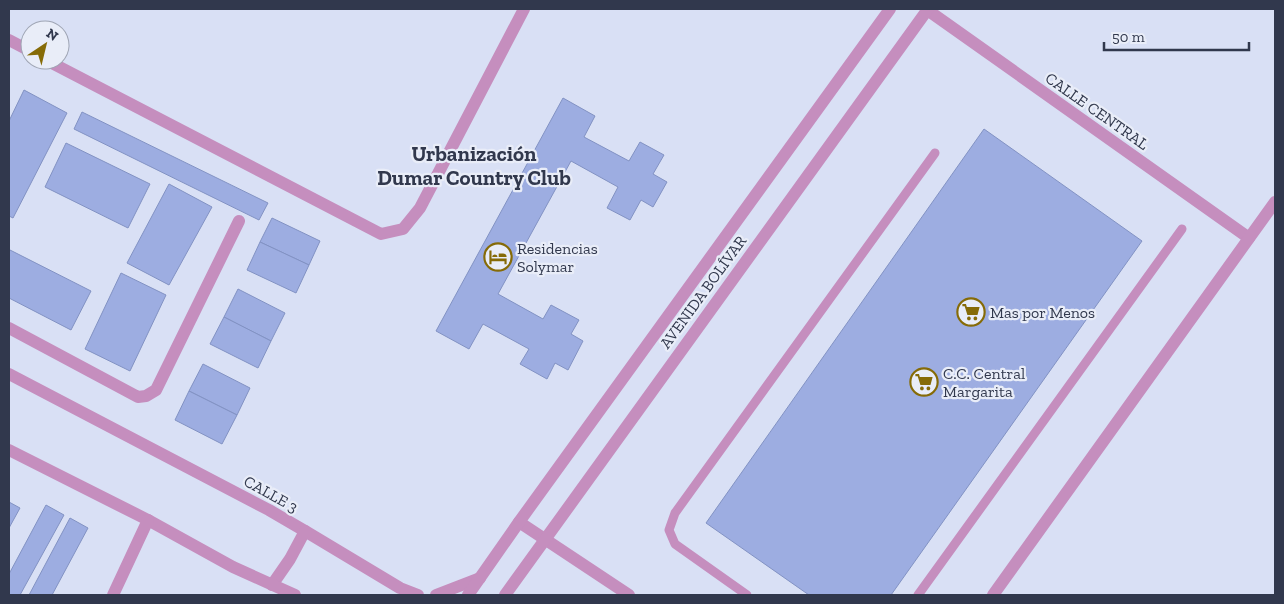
<svg xmlns="http://www.w3.org/2000/svg" width="1284" height="604" font-family="'Zilla Slab',serif">
	<rect width="100%" height="100%" fill="#d9e0f5"/>
	<g fill="#9dade1" stroke="#8292c3">
		<polygon points="24,90 67,113 13,218 9,216 9,121"/>
		<polygon points="563,98 595,116 584,137 629,161 640,142 664,155 653,174 667,182 653,207 641,200 630,220 607,208 618,187 571,161 498,294 543,319 551,305 579,320 571,334 583,341 568,370 555,363 547,379 520,364 529,349 483,324 469,349 436,331"/>
		<polygon points="82,112 268,203 259,220 74,129"/>
		<polygon points="984,129 1142,241 891,595 809,595 706,523"/>
		<polygon points="66,143 150,184 128,228 45,187"/>
		<polygon points="169,184 212,207 169,285 127,263"/>
		<polygon points="272,218 320,241 309,265 260,242"/>
		<polygon points="260,242 309,265 296,293 247,270"/>
		<polygon points="10,250 91,291 71,330 9,298 9,253"/>
		<polygon points="121,273 166,295 130,371 85,349"/>
		<polygon points="238,289 285,313 271,341 224,317"/>
		<polygon points="224,317 271,341 258,368 210,344"/>
		<polygon points="203,364 250,388 237,415 189,391"/>
		<polygon points="189,391 237,415 222,444 175,420"/>
		<polygon points="9,502 20,508 9,528"/>
		<polygon points="46,505 64,515 20,595 9,595 9,574"/>
		<polygon points="70,518 88,528 52,595 29,595"/>
	</g>
	<g fill="none" stroke-linecap="round" stroke-linejoin="round">
		<g stroke="#c58ebe" stroke-width="9">
			<polyline points="747,595 675,544 669,530 675,513 935,153"/>
			<polyline points="918,595 1182,229"/>
		</g>
		<g stroke="#c58ebe" stroke-width="12">
			<polyline points="926,9 1249,238"/>
			<polyline points="9,40 30,51"/>
			<polyline points="46,60 381,234 403,229 420,208 524,9"/>
			<polyline points="9,328 138,397 146,396 156,390 239,221"/>
			<polyline points="9,374 269,510 305,531 290,559 272,585"/>
			<polyline points="9,450 148,520 233,567 295,595"/>
			<polyline points="519,522 629,595"/>
			<polyline points="305,531 400,588 418,595"/>
			<polyline points="113,595 148,520"/>
			<polyline points="436,595 480,578"/>
			<polyline points="993,595 1275,202"/>
		</g>
		<g stroke="#c58ebe" stroke-width="12">
			<polyline points="468,595 519,522 890,9"/>
			<polyline points="505,595 928,9"/>
		</g>
	</g>
	<defs>
		<g id="hotel-ring" transform="scale(1.4375)"><circle r="9.5" fill="#e9edf8" stroke="#866b07" stroke-width="1.5"/><path d="M-6-4.5h1.5V1H6V5H4.5V3h-9V5H-6ZM-4 0a1.8 1.8 0 1 1 3.6 0ZM.5 0V-2.5h3Q6-2.5 6 0Z" fill="#866b07"/></g>
		<g id="supermarket-ring" transform="scale(1.4375)"><circle r="9.5" fill="#e9edf8" stroke="#866b07" stroke-width="1.5"/><path d="M-6-5.5h2.5l.6 2H6L4.5 2H-2.5L-4.4-4H-6ZM-1.5 3.2a1.3 1.3 0 1 0 .1 0ZM3 3.2a1.3 1.3 0 1 0 .1 0Z" fill="#866b07"/></g>
	</defs>
	<g fill-rule="evenodd">
		<use href="#hotel-ring" x="498" y="257"/>
		<use href="#supermarket-ring" x="971" y="312"/>
		<use href="#supermarket-ring" x="924" y="382"/>
	</g>
	<g text-anchor="middle" dominant-baseline="central" stroke-width="4.5" stroke-linejoin="round" paint-order="stroke">
		<g font-size="16" fill="#31384d" stroke="#e9edf8">
			<text transform="translate(1097 111) rotate(35)">CALLE CENTRAL</text>
			<text transform="translate(703 292) rotate(-54)">AVENIDA BOLÍVAR</text>
			<text transform="translate(271 494) rotate(29)">CALLE 3</text>
		</g>
		<g font-size="16" fill="#31384d" stroke="#e9edf8" text-anchor="start">
			<text x="517" y="248">Residencias<tspan x="517" dy="18">Solymar</tspan></text>
			<text x="990" y="312">Mas por Menos</text>
			<text x="943" y="373">C.C. Central<tspan x="943" dy="18">Margarita</tspan></text>
		</g>
		<g font-size="21" font-weight="bold" fill="#31384d" stroke="#e9edf8">
			<text x="474" y="153">Urbanización<tspan x="474" dy="24">Dumar Country Club</tspan></text>
		</g>
	</g>
	<rect width="1284" height="604" fill="none" stroke="#31384d" stroke-width="20"/>
	<g transform="translate(45 45) rotate(35)"><circle r="24" fill="#e9edf8" stroke="#9fa5b4"/>
	<path d="M0-4L9 19L0 12L-9 19Z" fill="#866b07"/>
	<text y="-8" font-size="14" font-weight="bold" text-anchor="middle" fill="#31384d">N</text>
	</g>
	<path d="M1104 42v8h145v-8" fill="none" stroke="#31384d" stroke-width="2.5"/>
	<text x="1112" y="42" font-size="15" fill="#31384d" stroke="#e9edf8" stroke-width="4" paint-order="stroke">50 m</text>
</svg>
